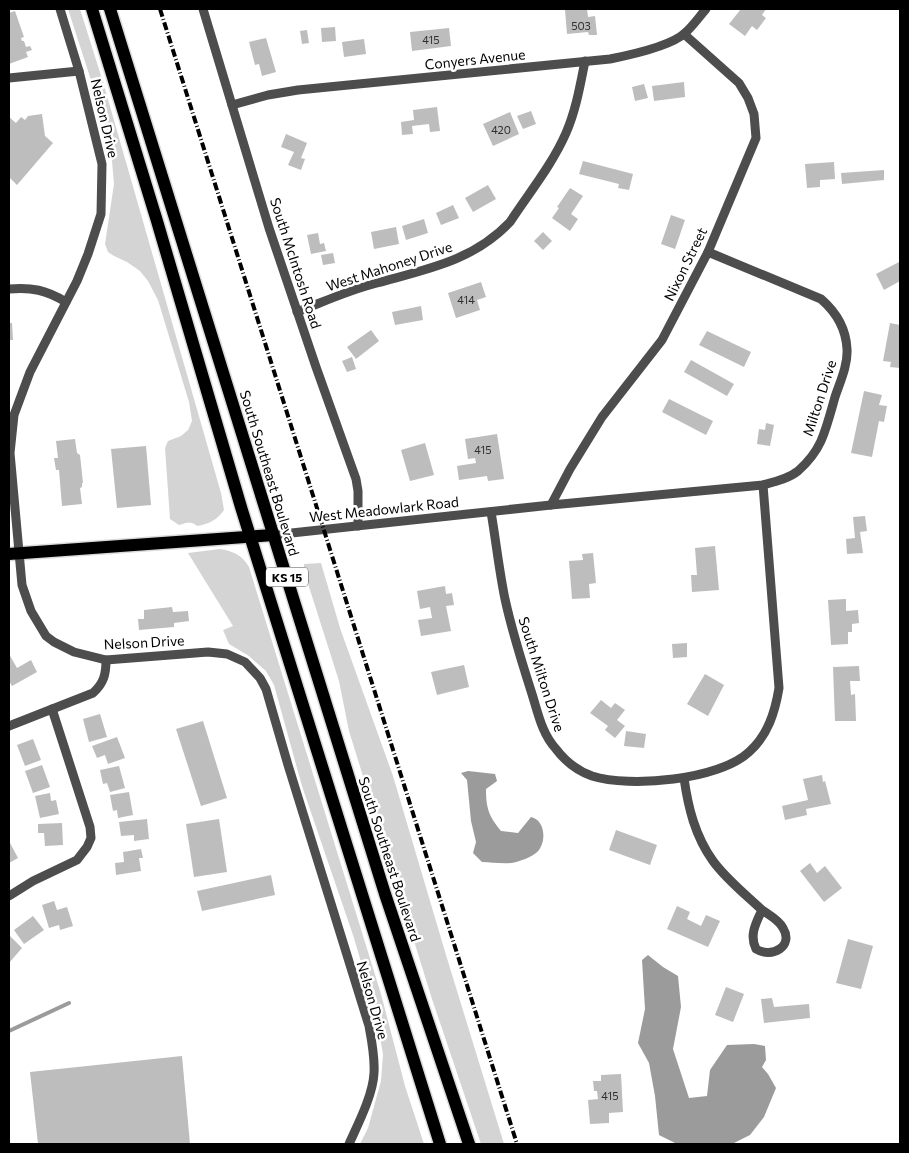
<svg xmlns="http://www.w3.org/2000/svg" width="909" height="1153" font-family="Commissioner,sans-serif">
	<rect width="100%" height="100%" fill="#fff"/>
	<g fill="#d4d4d4">
		<path d="M68,9H80L103,82L221,493L224,510C217,520 209,524 197,526C190,520 187,523 179,525L170,519L165,448L168,441L181,436L188,430L192,421L189,402L158,300L148,281L140,271L127,262L114,256L108,252L105,244L114,184L111,149L101,111Z"/>
		<path d="M220,549C233,551 242,555 249,567L381,994L405,1086L424,1144H360L368,1128L381,1081L383,1054L375,1010L354,938L302,786L274,685L266,671L249,656L229,644L223,630L233,626L188,553Z"/>
		<polygon points="321,563 340,628 393,776 446,955 504,1144 481,1144 432,999 349,731 339,681 304,571 304,564"/>
	</g>
	<g fill="#9b9b9b">
		<path d="M468,771L495,774L497,781L486,789C486,809 489,816 501,831L518,833L531,817C546,820 547,844 536,853C532,856 526,859 522,860C510,866 494,862 482,862L473,853L476,842L471,821L467,780L461,773Z"/>
		<polygon points="648,955 663,967 678,976 681,1007 673,1049 689,1098 707,1096 710,1070 727,1045 754,1044 765,1046 766,1060 762,1067 768,1074 776,1088 764,1117 750,1135 732,1144 677,1144 659,1135 655,1096 649,1063 638,1043 645,1009 642,960"/>
	</g>
	<g fill="none" stroke-linecap="round" stroke-linejoin="round">
		<polyline stroke="#9b9b9b" stroke-width="4" points="9,1031 69,1003"/>
	</g>
	<g fill="#bdbdbd">
		<polygon points="576,9 587,9 588,17 595,16 597,35 589,35 588,32 567,34 565,10"/>
		<polygon points="741,9 766,9 762,15 766,18 757,30 752,26 745,36 729,24"/>
		<polygon points="15,11 24,37 21,38 22,41 24,41 26,47 30,46 32,50 26,52 28,57 9,64 9,13"/>
		<polygon points="335,27 336,41 322,42 321,28"/>
		<polygon points="449,28 451,46 412,51 410,32"/>
		<polygon points="307,30 309,43 302,44 300,31"/>
		<polygon points="266,38 276,72 262,76 259,64 255,65 249,42"/>
		<polygon points="364,39 366,54 344,57 342,42"/>
		<polygon points="684,82 685,97 654,101 652,86"/>
		<polygon points="644,84 648,98 635,101 632,87"/>
		<polygon points="437,107 440,131 430,132 429,124 412,126 413,134 402,135 401,122 414,120 413,110"/>
		<polygon points="531,111 536,124 523,129 517,116"/>
		<polygon points="510,112 519,134 493,146 483,124"/>
		<polygon points="42,114 45,136 53,143 17,185 9,177 9,117 16,123 21,117 25,120 28,116"/>
		<polygon points="286,134 307,143 301,158 305,159 301,170 288,165 294,152 281,147"/>
		<polygon points="583,161 633,174 629,190 618,188 619,184 579,174"/>
		<polygon points="834,162 835,179 820,180 820,187 807,188 805,164"/>
		<polygon points="884,170 884,180 842,184 841,173"/>
		<polygon points="488,185 496,199 473,212 465,198"/>
		<polygon points="570,188 583,196 571,214 578,219 570,231 552,218 559,208 557,207"/>
		<polygon points="453,205 459,218 441,225 436,213"/>
		<polygon points="671,215 685,220 675,249 661,244"/>
		<polygon points="424,219 428,233 406,240 402,226"/>
		<polygon points="396,227 399,244 374,249 371,232"/>
		<polygon points="543,232 552,241 543,250 534,241"/>
		<polygon points="318,233 320,244 324,243 326,251 311,254 307,235"/>
		<polygon points="333,253 335,263 323,265 321,255"/>
		<polygon points="899,262 900,281 884,290 876,274"/>
		<polygon points="481,282 486,297 477,300 480,310 456,318 448,293"/>
		<polygon points="421,306 423,320 395,325 392,312"/>
		<polygon points="9,323 12,323 13,340 9,340"/>
		<polygon points="890,323 900,325 900,368 890,367 891,362 883,361"/>
		<polygon points="371,330 379,341 356,359 347,347"/>
		<polygon points="707,331 751,352 744,367 699,345"/>
		<polygon points="352,357 356,369 347,372 342,361"/>
		<polygon points="691,360 734,384 727,396 684,372"/>
		<polygon points="864,391 882,395 879,405 887,406 884,422 879,421 872,457 851,453"/>
		<polygon points="669,399 713,421 706,435 662,412"/>
		<polygon points="766,423 774,425 770,446 757,444 759,429 765,430"/>
		<polygon points="497,434 504,479 488,481 487,476 459,480 457,466 476,463 475,458 468,459 465,439"/>
		<polygon points="75,439 77,453 80,455 83,483 82,483 82,487 80,488 82,504 62,506 59,470 56,470 54,458 58,458 56,441"/>
		<polygon points="425,443 434,475 410,481 401,450"/>
		<polygon points="146,446 151,505 117,508 111,449"/>
		<polygon points="865,516 867,531 860,532 863,553 847,554 846,539 855,538 853,517"/>
		<polygon points="715,546 719,590 692,592 691,575 697,575 695,548"/>
		<polygon points="593,553 596,583 589,584 590,598 572,599 569,561 583,560 582,554"/>
		<polygon points="445,586 446,594 452,593 454,605 446,606 451,631 421,636 418,620 432,618 430,607 420,609 417,591"/>
		<polygon points="846,599 846,611 858,610 859,623 852,624 852,632 848,632 848,644 831,645 828,600"/>
		<polygon points="172,607 173,612 188,611 189,621 174,623 174,627 139,630 138,619 144,619 144,610"/>
		<polygon points="687,643 687,657 673,658 672,644"/>
		<polygon points="9,654 17,668 31,660 37,672 12,686 9,681"/>
		<polygon points="464,665 469,687 437,695 431,672"/>
		<polygon points="859,666 860,681 850,681 851,695 855,694 856,721 835,721 833,667"/>
		<polygon points="705,674 724,685 708,716 687,704"/>
		<polygon points="601,700 611,708 615,703 625,710 617,720 625,726 615,738 605,730 608,726 590,713"/>
		<polygon points="100,714 107,737 89,742 83,719"/>
		<polygon points="203,721 227,798 201,806 176,729"/>
		<polygon points="626,731 646,734 644,748 624,746"/>
		<polygon points="117,737 125,758 108,764 105,755 97,758 92,746"/>
		<polygon points="33,739 41,760 25,766 17,745"/>
		<polygon points="42,765 50,787 33,793 25,771"/>
		<polygon points="119,766 125,788 110,792 107,783 103,784 100,770"/>
		<polygon points="822,775 823,782 825,781 831,804 806,809 807,815 785,820 782,806 808,800 803,779"/>
		<polygon points="129,792 133,815 118,818 117,810 113,811 110,795"/>
		<polygon points="50,793 51,801 56,800 59,814 40,818 35,796"/>
		<polygon points="147,819 149,839 134,841 134,835 121,836 119,822"/>
		<polygon points="219,819 227,872 194,877 186,824"/>
		<polygon points="62,823 63,845 45,846 44,833 38,833 38,824"/>
		<polygon points="616,830 657,845 650,865 609,850"/>
		<polygon points="9,841 18,858 9,863"/>
		<polygon points="141,849 143,858 139,858 141,871 116,875 115,863 124,862 123,852"/>
		<polygon points="810,863 817,873 825,866 842,888 824,902 800,871"/>
		<polygon points="271,875 275,895 202,911 197,891"/>
		<polygon points="54,901 57,910 67,907 73,926 60,930 59,925 49,928 42,905"/>
		<polygon points="677,906 690,912 687,919 701,926 706,915 720,921 708,947 667,929"/>
		<polygon points="33,916 44,930 24,944 14,930"/>
		<polygon points="10,936 22,948 9,963 9,937"/>
		<polygon points="848,939 873,946 861,989 836,983"/>
		<polygon points="726,987 744,994 733,1022 715,1015"/>
		<polygon points="772,998 774,1007 809,1004 810,1018 764,1023 761,999"/>
		<polygon points="182,1056 190,1144 38,1144 30,1072"/>
		<polygon points="621,1074 623,1112 609,1113 609,1123 590,1124 588,1100 598,1099 597,1091 594,1091 593,1081 601,1081 601,1075"/>
	</g>
	<g fill="none" stroke-linecap="round" stroke-linejoin="round">
		<g stroke="#dbdbdb" stroke-width="15">
			<g id="major">
				<polyline points="92,9 157,221 241,507 440,1144"/>
				<polyline points="110,9 385,894 469,1144"/>
				<polyline points="9,554 273,535"/>
			</g>
		</g>
		<g stroke="#4d4d4d" stroke-width="9">
			<path d="M60,9L79,71L102,164L101,214L88,254L77,281L30,372L14,415L10,453L22,585L31,611L46,636L54,642L74,652L106,660L208,652L227,654L245,662L260,678L266,689L288,765L369,1026C372,1042 375,1057 374,1073C373,1095 358,1124 349,1144"/>
			<polyline points="203,9 269,228 316,367 356,479 358,491 358,526"/>
			<polyline points="9,78 79,71"/>
			<path d="M232,105L268,95L298,90L610,59C630,55 671,46 685,33C693,26 699,17 706,9"/>
			<path d="M9,289C32,287 46,290 66,302"/>
			<path d="M297,312C323,302 349,290 377,283C427,269 473,261 510,222C529,193 552,165 566,133C576,110 580,86 585,61"/>
			<polyline points="551,505 570,469 602,417 662,340 708,252 756,138 754,114 748,98 739,83 684,34"/>
			<path d="M491,512C496,541 499,570 505,599C512,631 522,663 532,694C538,713 542,734 556,749C565,761 578,771 592,776C630,788 719,780 749,752C768,735 775,712 779,688L763,485"/>
			<path d="M273,535L551,505L763,485C774,482 788,479 798,471C807,463 816,452 821,441C827,427 831,411 835,397C840,382 848,365 847,349C846,328 836,312 821,299L708,252"/>
			<path d="M9,726L93,693C104,683 106,674 106,660"/>
			<path d="M684,778C688,807 695,836 713,861C726,879 745,894 762,910C756,923 749,935 756,949C772,959 794,946 783,928C779,920 769,915 762,910"/>
			<polyline points="9,896 33,881 77,860 87,847 91,838 90,827 52,709"/>
		</g>
		<use href="#major" stroke="#000" stroke-width="12"/>
		<polyline stroke="#000" stroke-width="4" stroke-dasharray="8 2.5 1 2.5" stroke-linecap="butt" points="160,9 517,1144"/>
	</g>
	<g text-anchor="middle" dominant-baseline="central" stroke-width="5" stroke-linejoin="round" paint-order="stroke">
		<g font-size="11" fill="#2f2f2f">
			<text x="581" y="25">503</text>
			<text x="431" y="39">415</text>
			<text x="501" y="129">420</text>
			<text x="466" y="299">414</text>
			<text x="483" y="449">415</text>
			<text x="610" y="1095">415</text>
		</g>
		<rect fill="#fff" stroke="#4c4c4c" stroke-width="1" x="266" y="567.5" width="42" height="19" rx="4"/>
		<g font-size="12" font-weight="bold" fill="#000">
			<text x="287" y="577">KS 15</text>
		</g>
		<g font-size="14" fill="#000" stroke="#fff">
			<text transform="translate(475 59) rotate(-6)">Conyers Avenue</text>
			<text transform="translate(105 118) rotate(77)">Nelson Drive</text>
			<text transform="translate(296 263) rotate(72)">South McIntosh Road</text>
			<text transform="translate(685 264) rotate(-64)">Nixon Street</text>
			<text transform="translate(389 266) rotate(-18)">West Mahoney Drive</text>
			<text transform="translate(819 398) rotate(-72)">Milton Drive</text>
			<text transform="translate(270 473) rotate(73)">South Southeast Boulevard</text>
			<text transform="translate(384 509) rotate(-6)">West Meadowlark Road</text>
			<text transform="translate(144 642) rotate(-3)">Nelson Drive</text>
			<text transform="translate(542 674) rotate(72)">South Milton Drive</text>
			<text transform="translate(390 859) rotate(72)">South Southeast Boulevard</text>
			<text transform="translate(373 1000) rotate(74)">Nelson Drive</text>
		</g>
	</g>
	<rect width="909" height="1153" fill="none" stroke="#000000" stroke-width="20"/>
</svg>
